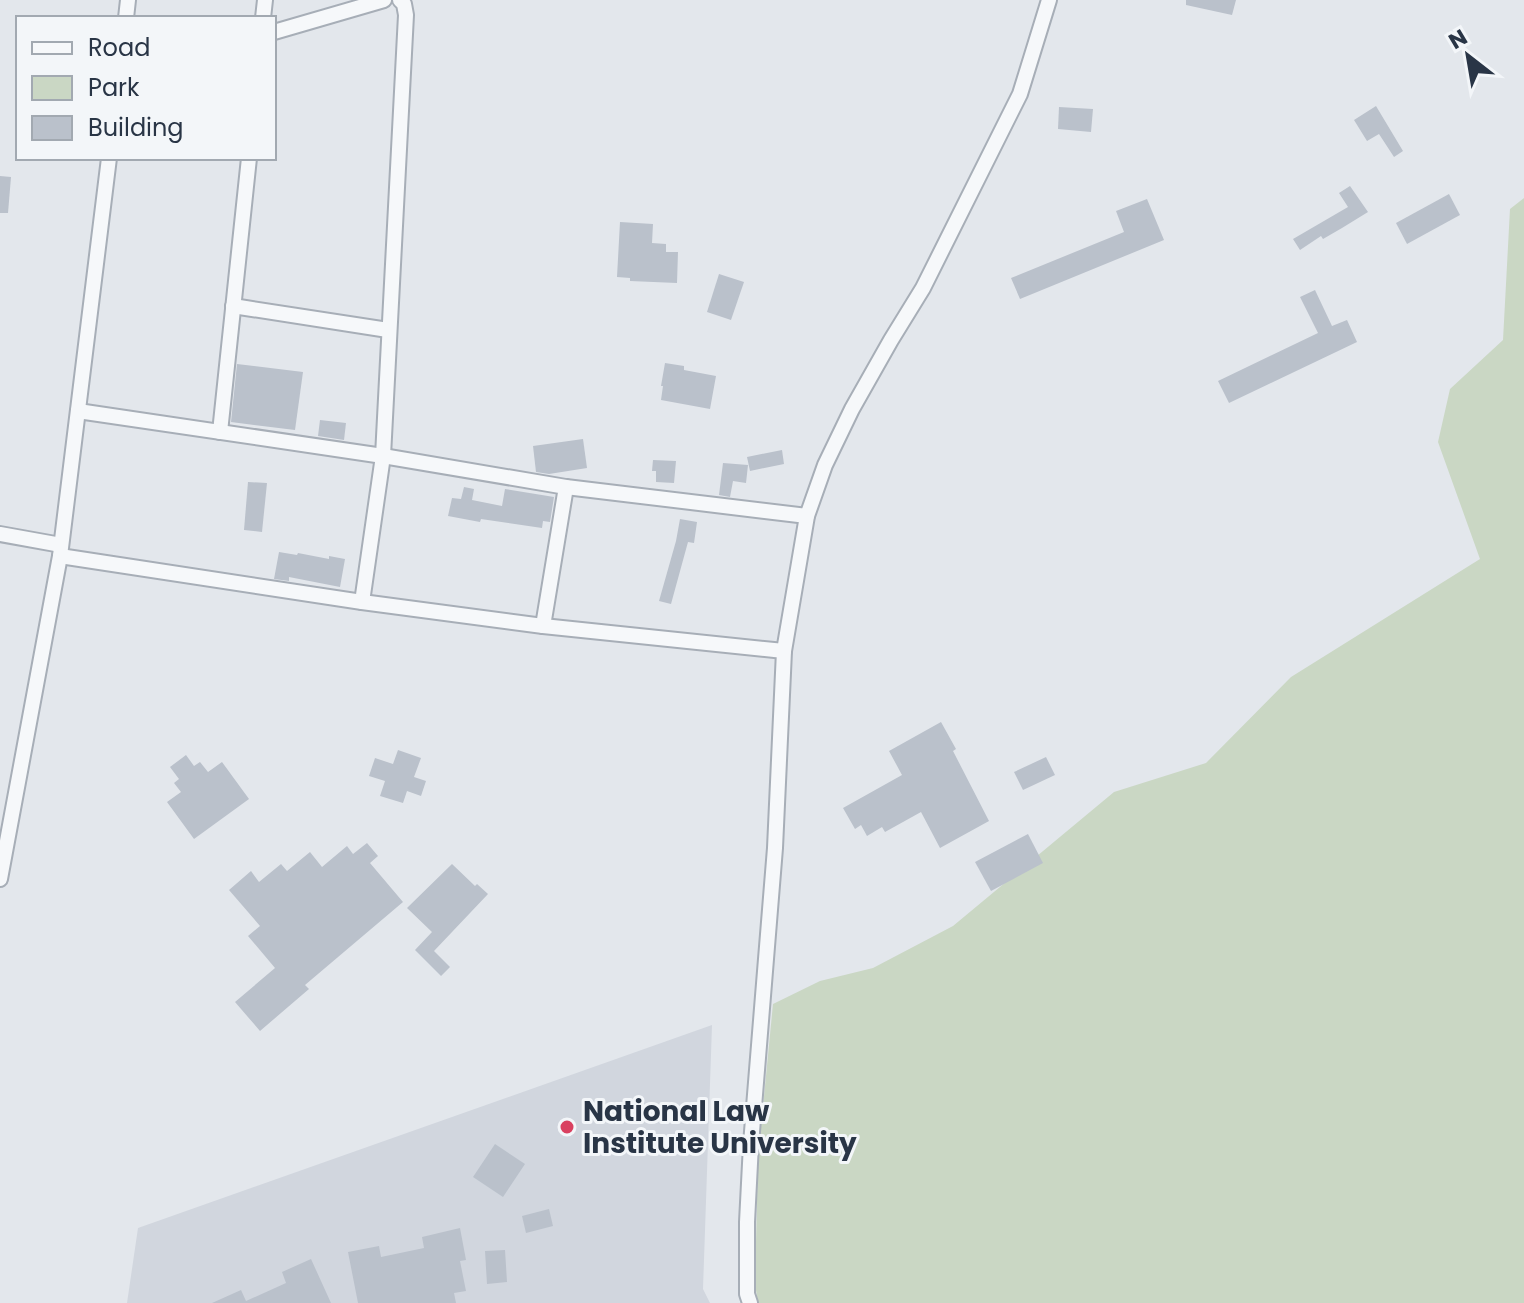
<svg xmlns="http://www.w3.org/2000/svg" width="1524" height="1303" font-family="Poppins,sans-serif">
	<rect width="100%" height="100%" fill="#e3e7ec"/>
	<polygon fill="#d1d6de" points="712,1025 703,1289 710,1303 127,1303 138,1228"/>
	<polygon fill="#cad7c4" points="1524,198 1524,1303 758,1303 755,1284 758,1158 773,1004 820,981 873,968 953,926 1114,792 1206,763 1291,677 1480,559 1438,442 1450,389 1503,340 1510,209"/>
	<g fill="#bac1cb">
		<polygon points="1186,0 1236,0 1232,15 1186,5"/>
		<polygon points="1376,106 1403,151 1394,157 1379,134 1367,141 1354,120"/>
		<polygon points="1059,107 1093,109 1091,132 1058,129"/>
		<polygon points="0,176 11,177 8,213 0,213"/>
		<polygon points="1350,186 1368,212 1342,228 1323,239 1321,236 1300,250 1293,239 1348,207 1339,193"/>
		<polygon points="1449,194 1460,215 1407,244 1396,223"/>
		<polygon points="1147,199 1164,240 1020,299 1011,278 1124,232 1116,211"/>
		<polygon points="620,222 653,224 652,243 666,244 666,252 678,252 677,283 630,281 630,278 617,277"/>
		<polygon points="719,274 744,282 731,320 707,312"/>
		<polygon points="1315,290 1332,326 1347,320 1357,342 1229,403 1218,381 1318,333 1300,297"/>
		<polygon points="665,363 684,366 684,370 716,376 710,409 661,400 663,386 661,386"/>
		<polygon points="237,364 303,372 295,430 231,422"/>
		<polygon points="320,420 346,423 344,440 318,436"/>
		<polygon points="583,439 587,468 549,474 536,472 533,446"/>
		<polygon points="782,450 784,464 750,471 747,457"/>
		<polygon points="653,460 676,461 674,483 656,482 656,471 652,471"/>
		<polygon points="723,463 748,465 746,483 733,481 730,497 719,495"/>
		<polygon points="248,482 267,483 262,532 244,530"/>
		<polygon points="464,487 474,489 472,500 502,506 505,489 554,497 550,522 543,521 542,528 481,519 480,522 448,516 452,498 461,499"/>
		<polygon points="680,519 697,522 694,543 688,542 671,604 659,601 676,541"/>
		<polygon points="279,552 297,555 298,553 329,559 329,556 345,559 340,587 289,577 289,581 274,579"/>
		<polygon points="941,722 956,749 953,751 989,821 940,848 921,812 885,832 882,827 867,836 861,825 855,829 843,808 902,775 889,751"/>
		<polygon points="398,750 421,758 414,777 426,781 421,796 407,791 403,803 380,796 385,781 369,776 375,758 393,764"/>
		<polygon points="186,755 194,766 200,762 208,772 222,762 249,799 194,839 167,802 181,792 174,783 179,779 170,767"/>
		<polygon points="1046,757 1055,775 1023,790 1014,772"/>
		<polygon points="1028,834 1043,863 991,891 975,862"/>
		<polygon points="367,843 378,856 370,863 403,902 305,985 309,989 260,1031 235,1002 275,968 248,936 260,926 229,890 251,871 259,882 281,864 287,871 310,852 322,867 347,846 353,854"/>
		<polygon points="452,864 475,886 477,884 488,894 434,951 450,967 441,976 415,950 432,932 407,908"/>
		<polygon points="495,1144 525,1164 503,1197 473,1177"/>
		<polygon points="549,1209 553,1226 526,1233 522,1216"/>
		<polygon points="460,1228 466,1260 460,1261 466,1291 454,1293 456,1303 358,1303 348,1252 379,1246 381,1257 424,1248 422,1237"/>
		<polygon points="505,1250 507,1282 487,1284 485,1251"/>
		<polygon points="311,1259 331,1303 212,1303 241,1290 246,1301 286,1283 282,1272"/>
	</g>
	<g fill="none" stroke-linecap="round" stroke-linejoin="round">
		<g stroke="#a7aeb7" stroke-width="18">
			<g id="minor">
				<polyline points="126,18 128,0"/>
				<polyline points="263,18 265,0"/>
				<polyline points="274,32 384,0"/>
				<polyline points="233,306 388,330"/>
				<polyline points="78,411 383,456 566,487 807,516"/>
				<polyline points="220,432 249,158"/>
				<polyline points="0,534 61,545"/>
				<polyline points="60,556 362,602 543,626 784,651"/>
				<polyline points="362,602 383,456 406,15 404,4 400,0"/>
				<polyline points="543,626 566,487"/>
				<polyline points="0,879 60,556 109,158"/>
				<polyline points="750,1303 747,1294 747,1222 751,1144 775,848 784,651 807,516 825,465 852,409 891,340 923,288 1020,94 1049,0"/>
			</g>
		</g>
		<use href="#minor" stroke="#f6f8fa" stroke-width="14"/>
	</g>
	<circle fill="#d94160" stroke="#f3f6f9" stroke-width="3" cx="567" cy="1127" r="8"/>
	<g text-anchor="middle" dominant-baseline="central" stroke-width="6" stroke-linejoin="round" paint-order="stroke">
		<g font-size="28" font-weight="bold" fill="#293546" stroke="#f3f6f9" text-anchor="start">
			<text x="583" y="1111">National Law<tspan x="583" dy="32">Institute University</tspan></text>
		</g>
	</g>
	<rect x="16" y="16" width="260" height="144" fill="#f3f6f9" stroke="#a2a9b1" stroke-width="2"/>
	<rect x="32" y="42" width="40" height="12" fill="#f6f8fa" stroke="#a2a9b1" stroke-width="2"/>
	<text x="88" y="56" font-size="24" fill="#293546">Road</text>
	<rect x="32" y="76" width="40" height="24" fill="#cad7c4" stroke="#a2a9b1" stroke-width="2"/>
	<text x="88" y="96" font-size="24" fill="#293546">Park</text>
	<rect x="32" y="116" width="40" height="24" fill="#bac1cb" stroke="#a2a9b1" stroke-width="2"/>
	<text x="88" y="136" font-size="24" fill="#293546">Building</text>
	<g transform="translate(1468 56) rotate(329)" stroke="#f3f6f9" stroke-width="6" paint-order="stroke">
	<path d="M0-6L14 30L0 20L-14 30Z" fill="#293546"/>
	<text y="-12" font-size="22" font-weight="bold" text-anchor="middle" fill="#293546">N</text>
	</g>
</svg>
